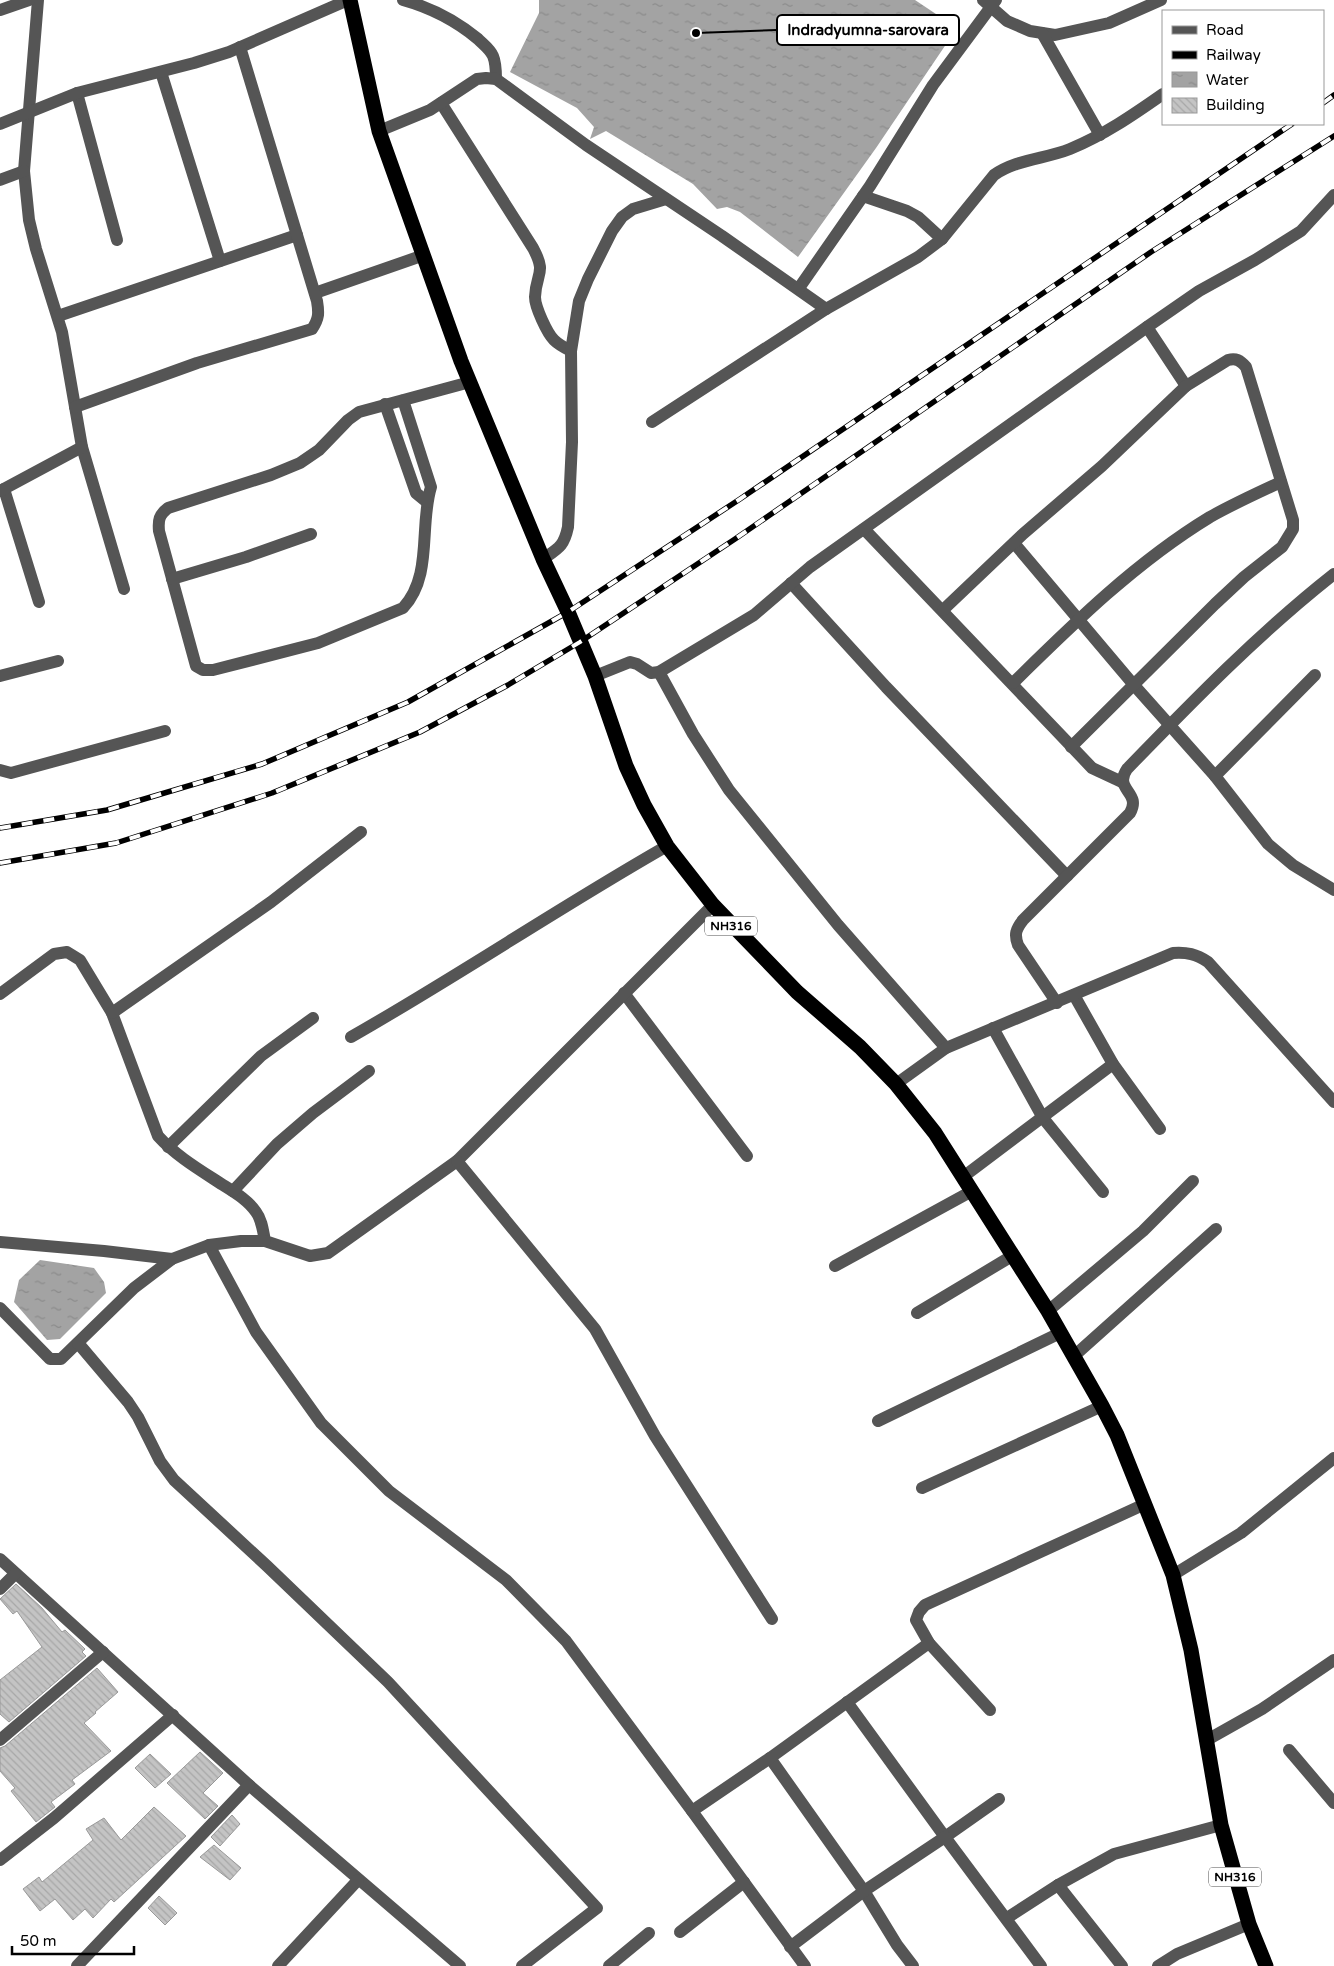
<svg xmlns="http://www.w3.org/2000/svg" width="1334" height="1966" font-family="'Varela Round',sans-serif">
	<defs>
		<pattern id="water-ripples" width="26" height="14" patternUnits="userSpaceOnUse" patternTransform="scale(1.25)"><rect width="26" height="14" fill="#a3a3a3"/><path d="M2 4q2-2 4 0t4 0M15 11q2-2 4 0t4 0" fill="none" stroke="#8b8b8b"/></pattern>
		<pattern id="building-back-hatch" width="6" height="6" patternUnits="userSpaceOnUse" patternTransform="scale(1.25)"><rect width="6" height="6" fill="#c4c4c4"/><path d="M-1 5l2 2M0 0l6 6M5-1l2 2" fill="none" stroke="#a7a7a7"/></pattern>
	</defs>
	<rect width="100%" height="100%" fill="#fff"/>
	<g fill="url(#water-ripples)">
		<polygon points="539,0 915,0 957,28 876,148 798,257 740,212 727,207 717,209 693,184 606,131 590,139 594,127 577,108 510,72 539,13"/>
		<polygon points="40,1260 94,1268 104,1282 106,1293 60,1339 47,1340 14,1302 19,1280"/>
	</g>
	<g fill="url(#building-back-hatch)" stroke="#999">
		<polygon points="16,1584 42,1608 62,1632 65,1630 85,1649 82,1652 86,1656 9,1722 0,1714 0,1680 42,1647 17,1611 13,1614 0,1599"/>
		<polygon points="97,1668 118,1692 95,1712 96,1713 84,1723 111,1751 72,1780 75,1784 51,1802 55,1807 36,1822 11,1791 15,1788 0,1771 0,1748 5,1746"/>
		<polygon points="200,1752 223,1773 203,1793 218,1806 205,1819 167,1783"/>
		<polygon points="150,1754 171,1774 155,1788 135,1768"/>
		<polygon points="154,1807 186,1836 114,1902 111,1899 93,1918 85,1909 73,1920 55,1899 40,1911 23,1889 39,1877 42,1882 93,1840 86,1829 104,1818 121,1840"/>
		<polygon points="232,1815 240,1824 220,1846 211,1837"/>
		<polygon points="214,1845 241,1868 230,1880 200,1857"/>
		<polygon points="159,1896 177,1913 165,1925 148,1908"/>
	</g>
	<g fill="none" stroke-linecap="round" stroke-linejoin="round">
		<g stroke="#555" stroke-width="12">
			<polyline points="38,0 24,171 29,220 36,249 62,332 82,447 124,589"/>
			<path d="M403,0C432,8 455,20 478,39C483,44 490,49 493,56C496,63 496,72 496,79"/>
			<polyline points="983,0 1007,21 1030,31 1055,35 1109,23 1161,0"/>
			<polyline points="0,10 29,0"/>
			<polyline points="1042,33 1100,135"/>
			<polyline points="161,72 220,261"/>
			<polyline points="77,93 117,240"/>
			<path d="M441,103L533,248C547,274 536,272 535,297C535,307 547,333 554,340C559,345 565,348 571,351"/>
			<polyline points="0,124 77,93 194,63 229,52 348,0"/>
			<polyline points="379,131 430,110 477,79 486,78 496,79 586,145 722,236 826,309"/>
			<polyline points="0,180 24,171"/>
			<polyline points="863,196 907,211 918,217 942,239"/>
			<polyline points="799,288 870,186 933,85 996,0"/>
			<polyline points="315,293 424,255"/>
			<polyline points="58,316 297,235"/>
			<polyline points="1147,327 1186,386"/>
			<path d="M403,400L431,487C419,526 433,576 403,608L318,643L213,670H203L196,666L159,531C158,520 159,515 168,508L271,475L300,463L319,450L348,420L359,412L470,382"/>
			<polyline points="385,404 416,493 427,502"/>
			<path d="M75,407L197,363L312,329C319,319 319,313 317,301L240,47"/>
			<path d="M652,422L826,309L918,257L942,239L994,175C1017,159 1045,159 1070,149C1104,135 1133,115 1163,94"/>
			<polyline points="4,489 39,602"/>
			<polyline points="0,491 82,447"/>
			<polyline points="864,529 1092,768 1122,782"/>
			<polyline points="1014,543 1133,684 1215,776 1268,844 1293,865 1334,890"/>
			<path d="M543,559C559,548 564,546 568,527L572,442L571,351L579,301L588,279L612,231L622,217L633,209L666,199"/>
			<polyline points="172,579 246,557 311,534"/>
			<polyline points="791,583 886,687 1067,876"/>
			<path d="M943,610L1023,534L1102,466L1186,386L1228,360C1236,358 1240,360 1246,367L1293,520V529L1282,547L1244,577L1215,604L1071,747"/>
			<polyline points="659,672 693,734 729,790 838,925 946,1048"/>
			<polyline points="0,676 58,661"/>
			<polyline points="595,676 630,662 637,664 651,673 659,672 754,615 810,567 1147,327 1199,291 1255,260 1301,231 1334,195"/>
			<path d="M1013,683C1074,623 1136,562 1210,517C1233,504 1257,493 1281,482"/>
			<polyline points="0,770 11,773 165,731"/>
			<polyline points="1215,776 1315,675"/>
			<polyline points="624,993 747,1156"/>
			<path d="M0,994L54,954L67,952L80,960L112,1013L158,1136C176,1156 200,1170 223,1185C234,1192 248,1200 256,1212C262,1220 263,1231 265,1241L310,1256L328,1253L457,1161L713,905"/>
			<polyline points="1074,995 1113,1064 1160,1129"/>
			<path d="M1057,1003L1018,945C1014,934 1016,929 1023,920L1130,813C1142,792 1113,790 1127,769C1193,701 1259,633 1334,574"/>
			<polyline points="112,1013 271,902 361,832"/>
			<polyline points="993,1028 1043,1118 1103,1192"/>
			<path d="M351,1037C458,976 560,907 667,846"/>
			<path d="M896,1084L946,1048L1173,953C1187,952 1196,954 1208,962L1334,1102"/>
			<polyline points="168,1147 261,1056 313,1018"/>
			<polyline points="457,1161 595,1329 655,1436 772,1619"/>
			<polyline points="963,1177 1113,1064"/>
			<polyline points="233,1191 277,1144 313,1113 369,1071"/>
			<polyline points="0,1242 104,1251 172,1259"/>
			<polyline points="209,1245 256,1332 321,1423 389,1491 506,1580 566,1641 692,1811 805,1966"/>
			<polyline points="835,1266 972,1191"/>
			<polyline points="0,1308 50,1359 61,1359 134,1288 172,1259 209,1245 241,1241 265,1241"/>
			<polyline points="1048,1311 1143,1231 1193,1181"/>
			<polyline points="917,1313 1012,1256"/>
			<polyline points="78,1343 128,1402 138,1417 160,1461 174,1480 267,1566 388,1682 597,1908 522,1966"/>
			<polyline points="1074,1356 1216,1229"/>
			<polyline points="878,1421 1060,1333"/>
			<polyline points="922,1488 1102,1406"/>
			<polyline points="0,1559 249,1785 460,1966"/>
			<polyline points="1173,1575 1241,1533 1334,1458"/>
			<polyline points="0,1589 15,1574"/>
			<polyline points="847,1702 945,1837 999,1799"/>
			<polyline points="990,1710 929,1643 916,1620 919,1612 925,1605 1145,1504"/>
			<polyline points="0,1740 103,1652"/>
			<polyline points="1207,1740 1262,1709 1334,1660"/>
			<polyline points="1289,1750 1334,1803"/>
			<polyline points="770,1758 864,1891 897,1945 913,1966"/>
			<polyline points="692,1811 770,1758 929,1643"/>
			<polyline points="0,1860 54,1818 173,1715"/>
			<polyline points="1058,1885 1122,1966"/>
			<polyline points="1007,1918 1058,1885 1114,1854 1221,1825"/>
			<polyline points="680,1932 744,1882"/>
			<polyline points="790,1947 864,1891 945,1837 1041,1966"/>
			<polyline points="77,1966 249,1785"/>
			<polyline points="278,1966 358,1880"/>
			<polyline points="609,1966 649,1933"/>
			<polyline points="1158,1966 1177,1954 1249,1924"/>
		</g>
		<polyline stroke="#000" stroke-width="15" points="350,0 379,131 461,361 543,559 568,612 595,676 626,766 644,805 667,846 713,905 797,992 860,1047 896,1084 935,1133 1048,1311 1102,1406 1117,1435 1173,1575 1191,1650 1221,1825 1249,1924 1266,1966"/>
		<g stroke="#000" stroke-width="5.5">
			<g id="rail">
				<polyline points="1323,103 1334,95"/>
				<polyline points="0,828 107,810 262,764 408,702 568,612 740,499 1292,124"/>
				<polyline points="0,863 116,843 272,793 420,732 508,685 580,642 735,539 1151,252 1334,136"/>
			</g>
		</g>
		<use href="#rail" stroke="#fff" stroke-width="4" stroke-dasharray="11" stroke-linecap="butt"/>
	</g>
	<g text-anchor="middle" dominant-baseline="central" stroke-width="4" stroke-linejoin="round" paint-order="stroke">
		<g fill="#fff" stroke="#4c4c4c" stroke-width="1">
			<rect x="705" y="916.5" width="52" height="19" rx="4"/>
			<rect x="1209" y="1867.5" width="52" height="19" rx="4"/>
		</g>
		<g font-size="12" font-weight="bold" fill="#000">
			<text x="731" y="926">NH316</text>
			<text x="1235" y="1877">NH316</text>
		</g>
	</g>
	<path fill="none" stroke="#000" stroke-width="2" d="M696 33L777 30"/>
	<circle fill="#000" stroke="#fff" stroke-width="2" cx="696" cy="33" r="5"/>
	<rect fill="#fff" stroke="#000" stroke-width="2" x="777" y="15" width="182" height="30" rx="5"/>
	<g font-size="15" text-anchor="middle" font-weight="bold" fill="#000">
		<text x="868" y="35">Indradyumna-sarovara</text>
	</g>
	<rect x="1162" y="10" width="162" height="115" fill="#ffffff" stroke="#999999"/>
	<rect x="1172" y="26" width="25" height="8" fill="#555555" stroke="#999999"/>
	<text x="1206" y="35" font-size="15" fill="#000000">Road</text>
	<rect x="1172" y="51" width="25" height="8" fill="#000000" stroke="#999999"/>
	<text x="1206" y="60" font-size="15" fill="#000000">Railway</text>
	<rect x="1172" y="72" width="25" height="15" fill="url(#water-ripples)" stroke="#999999"/>
	<text x="1206" y="85" font-size="15" fill="#000000">Water</text>
	<rect x="1172" y="98" width="25" height="15" fill="url(#building-back-hatch)" stroke="#999999"/>
	<text x="1206" y="110" font-size="15" fill="#000000">Building</text>
	<path d="M12 1946v8h122v-8" fill="none" stroke="#000000" stroke-width="2.5"/>
	<text x="20" y="1946" font-size="15" fill="#000000" stroke="#ffffff" stroke-width="4" paint-order="stroke">50 m</text>
</svg>
